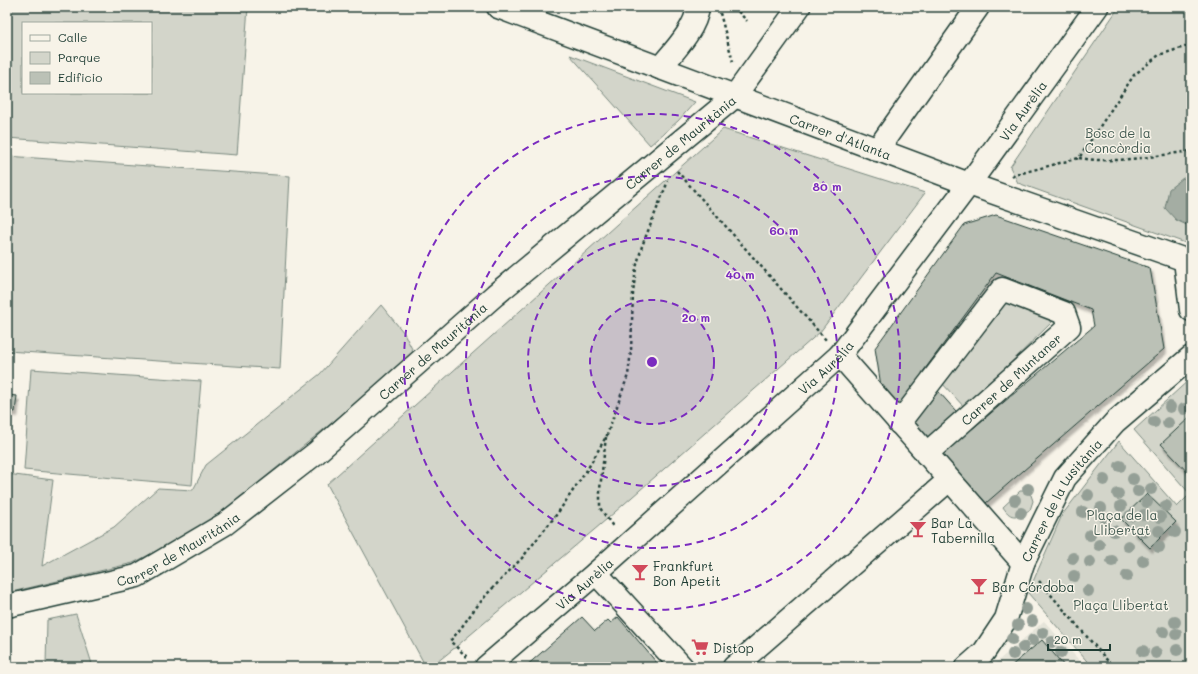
<svg xmlns="http://www.w3.org/2000/svg" width="1198" height="674" font-family="Mali,sans-serif">
	<defs>
		<filter id="shadow"><feDropShadow dx="2.5" dy="4.5" stdDeviation="1" flood-color="#0004"/></filter>
	</defs>
	<rect width="100%" height="100%" fill="#f7f3e8"/>
	<filter id="ink" filterUnits="userSpaceOnUse"><feTurbulence type="fractalNoise" baseFrequency=".025" numOctaves="2"/><feDisplacementMap in="SourceGraphic" scale="8" xChannelSelector="R" yChannelSelector="G"/><feConvolveMatrix kernelMatrix="1 2 1 2 8 2 1 2 1" color-interpolation-filters="sRGB"/></filter>
	<g filter="url(#ink)">
		<polygon fill="#e5e4d9" points="1044,621 1085,667 991,667"/>
		<g fill="#d3d5ca" stroke="#79897f" fill-rule="evenodd">
			<path d="M7,7H248L237,155L7,138ZM23,23H151V93H23Z"/>
			<polygon points="1119,7 1191,7 1191,245 1018,183 1010,167"/>
			<polygon points="570,55 695,102 678,121 650,145"/>
			<polygon points="723,129 925,193 820,332 607,519 457,646 431,667 426,667 327,484"/>
			<polygon points="7,156 290,176 280,369 7,351"/>
			<polygon points="1005,302 1053,321 965,408 941,382"/>
			<polygon points="381,305 404,333 414,353 350,408 204,527 133,563 7,593 7,474 53,480 42,566 114,527 158,488 193,490 206,465 320,374"/>
			<polygon points="31,369 201,381 192,485 24,470"/>
			<polygon points="1191,378 1191,667 1092,667 1028,593 1062,515 1119,441 1177,507 1190,494 1134,430"/>
			<path d="M1020,491H1025L1031,495L1033,501L1030,510C1017,516 1012,521 1003,507Z"/>
			<polygon points="76,614 93,667 41,667 46,665 47,620"/>
		</g>
		<polygon fill="#a4ada3" stroke="#6f8077" points="1183,178 1191,179 1191,227 1176,220 1165,208 1169,189"/>
		<g fill="#bbc1b6" stroke="#1f3d34" fill-rule="evenodd" filter="url(#shadow)">
			<path d="M996,215L1150,268L1164,349L986,503L881,386L875,348L964,225ZM996,273L1091,310L1094,326L972,429L922,373Z"/>
			<polygon points="7,395 17,396 15,412 9,411 7,425"/>
			<polygon points="1191,416 1191,476 1161,444"/>
			<polygon points="1147,494 1176,522 1150,548 1121,519"/>
			<polygon points="582,617 595,631 608,620 611,623 618,617 657,663 653,667 525,667"/>
			<polygon points="1042,640 1065,667 1010,667"/>
		</g>
		<g fill="none" stroke-linecap="round" stroke-linejoin="round">
			<g stroke="#1f3d34" stroke-width="25">
				<g id="minor">
					<path id="s1" d="M498,7L969,184L1191,262"/>
					<path d="M660,68C673,52 696,29 698,7"/>
					<polyline points="877,150 978,7"/>
					<polyline points="1185,260 1191,310"/>
					<polyline points="840,355 1023,563"/>
					<polyline points="899,423 1002,289 1064,313 1069,327 926,454"/>
					<polyline points="596,573 682,667"/>
					<path id="s2" d="M7,606L137,576L225,524L316,453L495,295L734,97L799,7"/>
					<path id="s3" d="M486,667L596,573L840,355L969,184L1097,7"/>
					<polyline points="734,667 949,480"/>
					<path id="s4" d="M967,667L984,652L1006,619L1023,563L1065,478L1115,422L1191,357"/>
				</g>
			</g>
			<g stroke="#1f3d34" stroke-width="2.5" stroke-dasharray="3 3" stroke-linecap="butt">
				<polyline points="734,7 747,21"/>
				<polyline points="720,13 733,62"/>
				<path d="M1079,158C1116,164 1154,156 1191,151"/>
				<polyline points="677,171 826,340"/>
				<polyline points="1012,177 1014,175 1079,158 1134,75 1159,55 1191,45"/>
				<polyline points="606,437 600,489 600,508 614,528"/>
				<polyline points="1039,581 1113,667"/>
				<polyline points="467,657 450,641 458,632 474,610 488,593 522,558 557,514 587,470 607,435 628,375 631,351 633,293 636,268 642,246 668,181"/>
			</g>
			<use href="#minor" stroke="#f7f3e8" stroke-width="22"/>
		</g>
		<g fill="#949f96">
			<circle cx="1170" cy="407" r="6"/>
			<circle cx="1184" cy="409" r="6"/>
			<circle cx="1154" cy="422" r="6"/>
			<circle cx="1168" cy="423" r="6"/>
			<circle cx="1120" cy="466" r="6"/>
			<circle cx="1133" cy="479" r="6"/>
			<circle cx="1104" cy="480" r="6"/>
			<circle cx="1028" cy="489" r="6"/>
			<circle cx="1151" cy="489" r="6"/>
			<circle cx="1138" cy="491" r="6"/>
			<circle cx="1118" cy="494" r="6"/>
			<circle cx="1088" cy="495" r="6"/>
			<circle cx="1015" cy="500" r="6"/>
			<circle cx="1147" cy="502" r="6"/>
			<circle cx="1121" cy="506" r="6"/>
			<circle cx="1166" cy="506" r="6"/>
			<circle cx="1101" cy="508" r="6"/>
			<circle cx="1083" cy="512" r="6"/>
			<circle cx="1021" cy="513" r="6"/>
			<circle cx="1144" cy="515" r="6"/>
			<circle cx="1130" cy="516" r="6"/>
			<circle cx="1160" cy="517" r="6"/>
			<circle cx="1105" cy="520" r="6"/>
			<circle cx="1114" cy="531" r="6"/>
			<circle cx="1159" cy="531" r="6"/>
			<circle cx="1144" cy="532" r="6"/>
			<circle cx="1175" cy="532" r="6"/>
			<circle cx="1090" cy="535" r="6"/>
			<circle cx="1099" cy="545" r="6"/>
			<circle cx="1128" cy="546" r="6"/>
			<circle cx="1159" cy="547" r="6"/>
			<circle cx="1073" cy="558" r="6"/>
			<circle cx="1112" cy="561" r="6"/>
			<circle cx="1143" cy="561" r="6"/>
			<circle cx="1090" cy="562" r="6"/>
			<circle cx="1074" cy="576" r="6"/>
			<circle cx="1127" cy="576" r="6"/>
			<circle cx="1088" cy="591" r="6"/>
			<circle cx="1026" cy="609" r="6"/>
			<circle cx="1032" cy="621" r="6"/>
			<circle cx="1175" cy="622" r="6"/>
			<circle cx="1018" cy="625" r="6"/>
			<circle cx="1163" cy="632" r="6"/>
			<circle cx="1043" cy="633" r="6"/>
			<circle cx="1176" cy="634" r="6"/>
			<circle cx="1012" cy="639" r="6"/>
			<circle cx="1033" cy="640" r="6"/>
			<circle cx="1052" cy="642" r="6"/>
			<circle cx="1023" cy="647" r="6"/>
			<circle cx="1177" cy="650" r="6"/>
			<circle cx="1143" cy="651" r="6"/>
			<circle cx="1061" cy="652" r="6"/>
			<circle cx="1156" cy="653" r="6"/>
			<circle cx="1013" cy="654" r="6"/>
		</g>
	</g>
	<circle cx="652" cy="362" r="62" fill="#7b2cbf" fill-opacity=".12"/>
	<g fill="none" stroke="#7b2cbf" stroke-width="2" stroke-dasharray="7 5">
		<circle cx="652" cy="362" r="62"/>
		<circle cx="652" cy="362" r="124"/>
		<circle cx="652" cy="362" r="186"/>
		<circle cx="652" cy="362" r="248"/>
	</g>
	<defs>
		<g id="bar-bare" transform="scale(1.38)"><path d="M-6-5H6L.8 .8V4.5H3.5V6h-7V4.5H-.8V.8Z" fill="#d1495b" stroke="#f7f3e8" stroke-width="2.5" paint-order="stroke"/></g>
		<g id="supermarket-bare" transform="scale(1.38)"><path d="M-6-5.5h2.5l.6 2H6L4.5 2H-2.5L-4.4-4H-6ZM-1.5 3.2a1.3 1.3 0 1 0 .1 0ZM3 3.2a1.3 1.3 0 1 0 .1 0Z" fill="#d1495b" stroke="#f7f3e8" stroke-width="2.5" paint-order="stroke"/></g>
	</defs>
	<g fill-rule="evenodd">
		<use href="#bar-bare" x="918" y="529"/>
		<use href="#bar-bare" x="640" y="572"/>
		<use href="#bar-bare" x="979" y="586"/>
		<use href="#supermarket-bare" x="700" y="647"/>
	</g>
	<g text-anchor="middle" dominant-baseline="central" stroke-width="3" stroke-linejoin="round" paint-order="stroke">
		<g font-size="13" fill="#1f3d34" stroke="#f7f3e8">
			<text stroke="none"><textPath href="#s3" startOffset="777">Via Aurèlia</textPath></text>
			<text stroke="none"><textPath href="#s1" startOffset="366">Carrer d'Atlanta</textPath></text>
			<text stroke="none"><textPath href="#s2" startOffset="830">Carrer de Mauritània</textPath></text>
			<text stroke="none"><textPath href="#s2" startOffset="506">Carrer de Mauritània</textPath></text>
			<text stroke="none"><textPath href="#s3" startOffset="453">Via Aurèlia</textPath></text>
			<text transform="translate(1011 379) rotate(-42)">Carrer de Muntaner</text>
			<text stroke="none"><textPath href="#s4" startOffset="195">Carrer de la Lusitània</textPath></text>
			<text stroke="none"><textPath href="#s2" startOffset="182">Carrer de Mauritània</textPath></text>
			<text stroke="none"><textPath href="#s3" startOffset="129">Via Aurèlia</textPath></text>
		</g>
		<g font-size="13" fill="#435b52" stroke="#f7f3e8">
			<text x="1118" y="132">Bosc de la<tspan x="1118" dy="15">Concòrdia</tspan></text>
			<text x="1122" y="514">Plaça de la<tspan x="1122" dy="15">Llibertat</tspan></text>
			<text x="1121" y="604">Plaça Llibertat</text>
		</g>
		<g font-size="13" fill="#1f3d34" stroke="#f7f3e8" text-anchor="start">
			<text x="931" y="522">Bar La<tspan x="931" dy="15">Tabernilla</tspan></text>
			<text x="653" y="565">Frankfurt<tspan x="653" dy="15">Bon Apetit</tspan></text>
			<text x="992" y="586">Bar Córdoba</text>
			<text x="713" y="647">Distop</text>
		</g>
	</g>
	<circle cx="652" cy="362" r="6" fill="#7b2cbf" stroke="#f7f3e8" stroke-width="2"/>
	<g font-size="12" text-anchor="middle" font-weight="bold" fill="#7b2cbf" stroke="#f7f3e8" stroke-width="3" stroke-linejoin="round" paint-order="stroke">
		<text x="827" y="191">80 m</text>
		<text x="784" y="235">60 m</text>
		<text x="740" y="279">40 m</text>
		<text x="696" y="322">20 m</text>
	</g>
	<rect width="1198" height="674" fill="none" stroke="#f7f3e8" stroke-width="24"/>
	<rect x="12" y="12" width="1174" height="650" fill="none" stroke="#1f3d34" stroke-width="1.5" filter="url(#ink)"/>
	<rect x="22" y="22" width="130" height="72" fill="#f7f3e8" stroke="#a1aaa0"/>
	<rect x="30" y="35" width="20" height="6" fill="#f7f3e8" stroke="#a1aaa0"/>
	<text x="58" y="42" font-size="12" fill="#1f3d34">Calle</text>
	<rect x="30" y="52" width="20" height="12" fill="#d3d5ca" stroke="#a1aaa0"/>
	<text x="58" y="62" font-size="12" fill="#1f3d34">Parque</text>
	<rect x="30" y="72" width="20" height="12" fill="#bbc1b6" stroke="#a1aaa0"/>
	<text x="58" y="82" font-size="12" fill="#1f3d34">Edificio</text>
	<path d="M1048 644v6h62v-6" fill="none" stroke="#1f3d34" stroke-width="2"/>
	<text x="1054" y="644" font-size="12" fill="#1f3d34" stroke="#f7f3e8" stroke-width="3" paint-order="stroke">20 m</text>
</svg>
